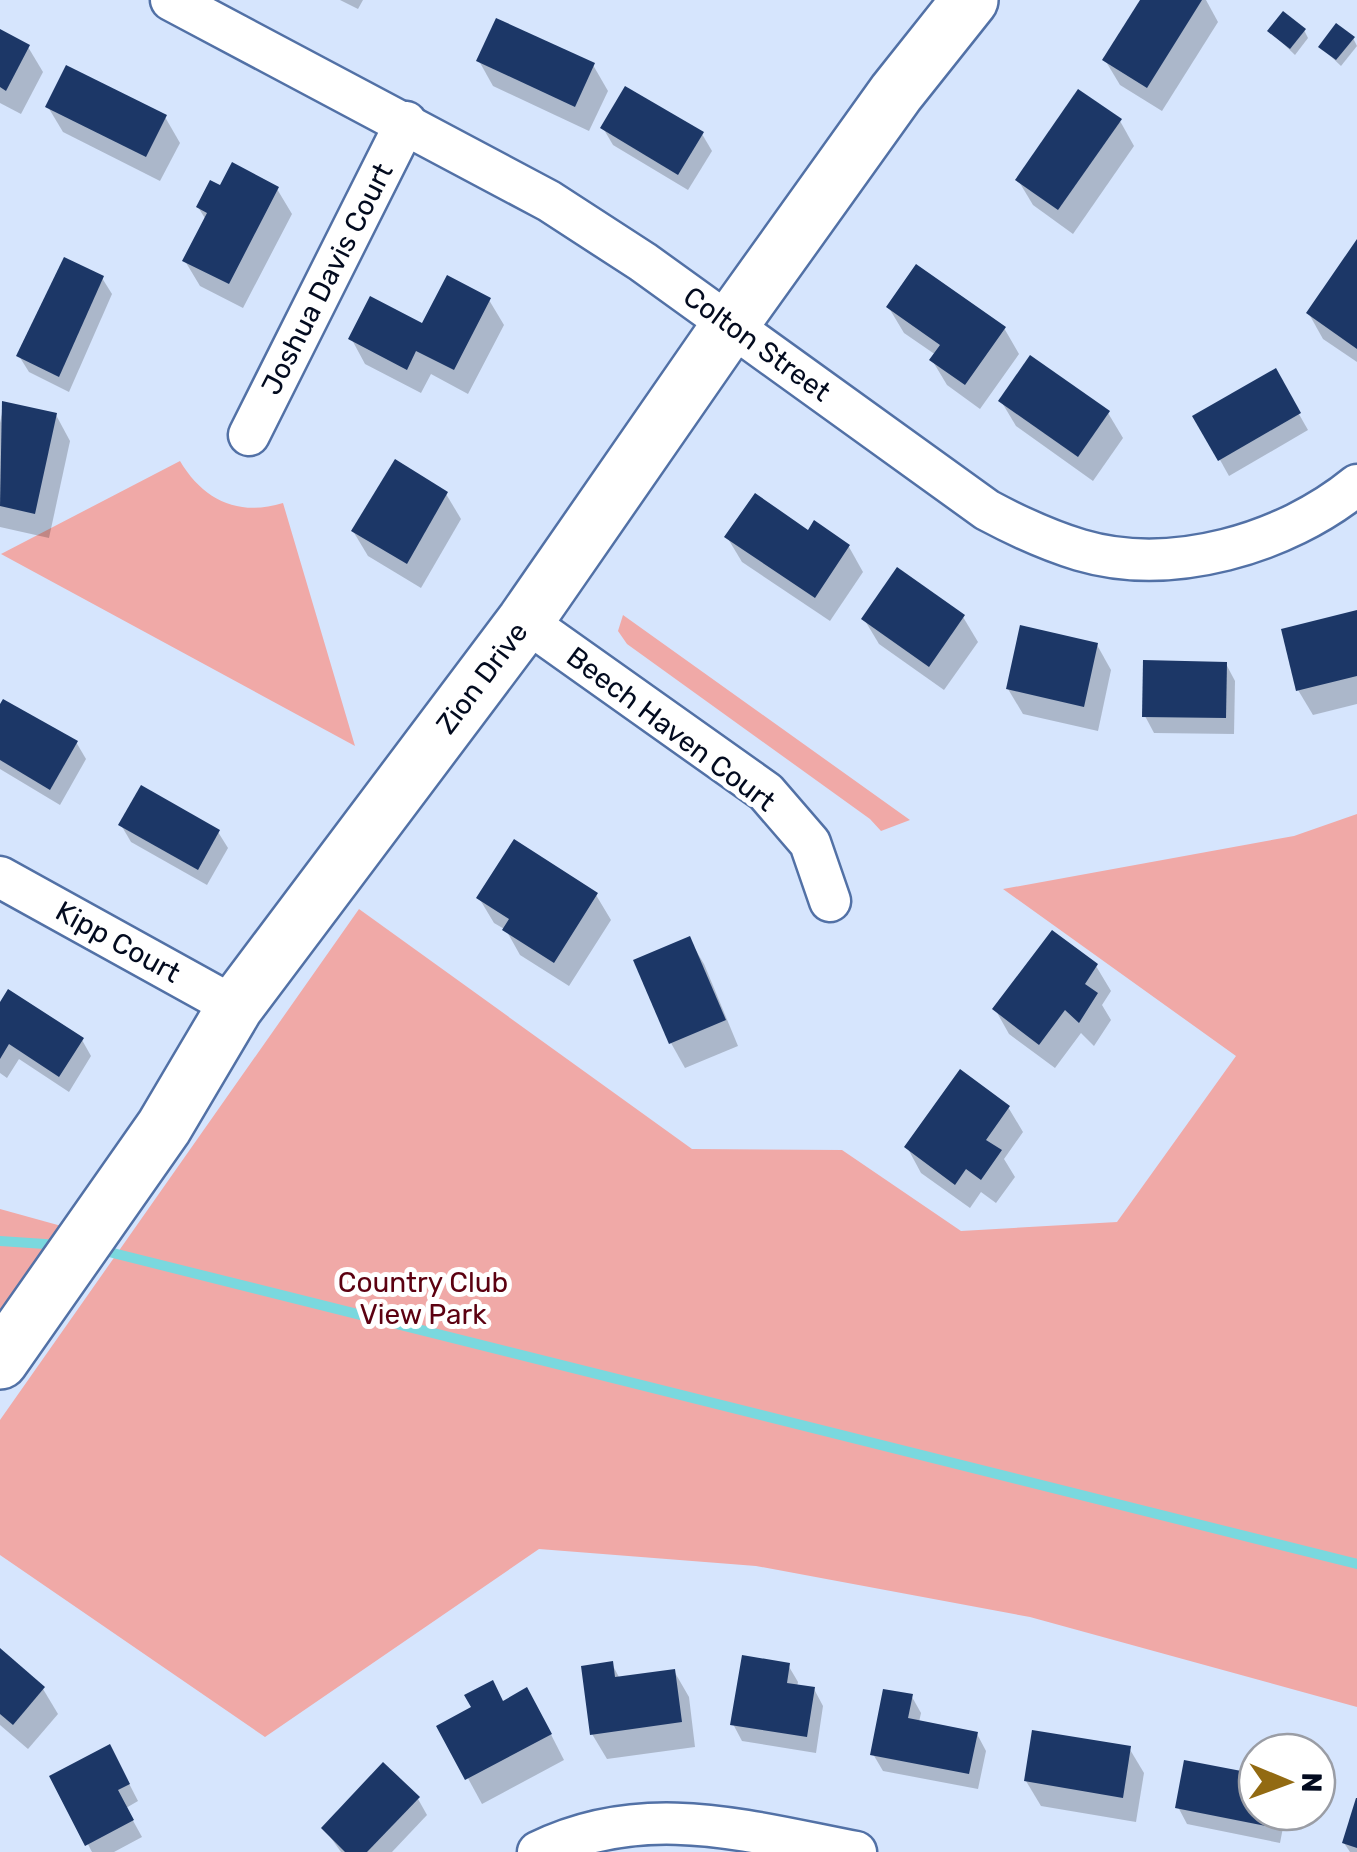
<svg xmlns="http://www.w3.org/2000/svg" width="1357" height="1852" font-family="Rubik,sans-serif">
	<rect width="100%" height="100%" fill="#d6e5fd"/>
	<g fill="#f0a9a7">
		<path d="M180,461C203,500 239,517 283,503L355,746L1,554Z"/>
		<polygon points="623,615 910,820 881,831 870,819 627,644 618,631"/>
		<polygon points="1357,814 1357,1707 1030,1617 756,1566 539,1549 265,1737 0,1555 0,1420 359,909 692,1149 842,1150 961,1231 1117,1222 1236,1056 1003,889 1294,836"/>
		<polygon points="0,1209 65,1227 0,1315"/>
	</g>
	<g fill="#0003">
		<polygon points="340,0 363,0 358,9"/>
		<polygon points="1143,0 1206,0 1218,22 1162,111 1120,85 1105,60"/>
		<polygon points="1304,30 1308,38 1295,55 1270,31"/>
		<polygon points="0,32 28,47 43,72 21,114 0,103"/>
		<polygon points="1353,38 1357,46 1341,66 1321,47"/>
		<polygon points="479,61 593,65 608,91 589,131 493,86"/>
		<polygon points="48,107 165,117 180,143 160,181 63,132"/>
		<polygon points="1120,121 1134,146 1073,234 1033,205 1018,180"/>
		<polygon points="603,128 702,134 712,151 688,190 613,145"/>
		<polygon points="221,189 277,189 292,214 243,308 200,286 185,261 206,220 198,207"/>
		<polygon points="1357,247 1357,362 1323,339 1309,314"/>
		<polygon points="102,278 112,294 69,392 29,372 19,356"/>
		<polygon points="489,300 504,325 468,394 431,374 421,393 365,364 351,338 423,326"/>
		<polygon points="889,308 1004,328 1019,354 980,409 947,385 932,360 936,355 904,333"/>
		<polygon points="1275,372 1308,430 1229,476 1196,417"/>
		<polygon points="1001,401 1108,413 1123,438 1093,481 1016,426"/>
		<polygon points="4,404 56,415 70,441 49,538 0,527 0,423"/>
		<polygon points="446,494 461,519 421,588 368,556 353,531"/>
		<polygon points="809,533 849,547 863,572 830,621 742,562 727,537"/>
		<polygon points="1357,613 1357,704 1313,715 1298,690"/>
		<polygon points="963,617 978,642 944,690 879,644 864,619"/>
		<polygon points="1097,645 1111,670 1098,731 1023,714 1008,689"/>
		<polygon points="1226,664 1235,681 1234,734 1154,733 1145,716"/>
		<polygon points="0,709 76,742 86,759 60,805 0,769"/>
		<polygon points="121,825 218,832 228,848 207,885 131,842"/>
		<polygon points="596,895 611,920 569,986 520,955 506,930 494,923 479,898"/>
		<polygon points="689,939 704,964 738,1046 685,1068 671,1043 636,961"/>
		<polygon points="1096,966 1111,991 1102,1005 1111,1020 1094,1046 1081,1033 1055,1068 1009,1034 995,1009"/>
		<polygon points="0,1007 82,1040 91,1056 69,1092 19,1059 7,1078 0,1073"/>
		<polygon points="1008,1107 1023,1132 1004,1159 1015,1177 996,1203 981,1192 970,1208 921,1173 907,1147"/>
		<polygon points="0,1651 43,1689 58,1714 28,1749 0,1725"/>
		<polygon points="612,1664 620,1679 674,1671 689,1697 695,1747 607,1759 592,1734"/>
		<polygon points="788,1665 798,1682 797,1687 814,1689 823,1706 816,1753 742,1741 733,1724"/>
		<polygon points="912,1697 921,1713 919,1722 977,1734 986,1751 978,1789 883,1771 873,1754"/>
		<polygon points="503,1704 541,1715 564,1760 482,1804 440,1727"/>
		<polygon points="1129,1748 1144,1773 1136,1822 1041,1806 1026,1781"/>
		<polygon points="119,1764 138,1801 126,1808 142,1837 114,1852 92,1852 53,1777"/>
		<polygon points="418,1799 427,1815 392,1852 341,1852 324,1828"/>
		<polygon points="1357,1804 1357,1852 1350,1852 1344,1843"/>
		<polygon points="1178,1807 1257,1812 1286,1812 1280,1843 1187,1824"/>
	</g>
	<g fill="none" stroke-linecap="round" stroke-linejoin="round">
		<g stroke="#7ad8de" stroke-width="10">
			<polyline points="0,1241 60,1245"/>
			<polyline points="97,1249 1357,1564"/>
		</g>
	</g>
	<g fill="#1c3767">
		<polygon points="1140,0 1202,0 1147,88 1102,60"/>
		<polygon points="1283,11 1306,29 1290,49 1267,31"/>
		<polygon points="496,18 595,63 575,107 476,61"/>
		<polygon points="1336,23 1355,37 1336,60 1318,47"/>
		<polygon points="0,29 30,45 6,91 0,87"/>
		<polygon points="66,65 167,115 146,157 45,107"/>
		<polygon points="625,86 704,132 678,175 600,128"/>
		<polygon points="1078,89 1122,119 1058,210 1015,180"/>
		<polygon points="232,162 279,187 229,284 182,261 207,213 196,207 210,180 220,185"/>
		<polygon points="1357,239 1357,349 1306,313"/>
		<polygon points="64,257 104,276 59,377 16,356"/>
		<polygon points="916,264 1006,327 965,385 929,360 940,345 886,307"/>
		<polygon points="447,275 491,298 454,370 416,351 407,370 348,339 370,296 422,323"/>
		<polygon points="1030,355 1110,411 1078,457 998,401"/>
		<polygon points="1276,368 1301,413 1218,461 1192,416"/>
		<polygon points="2,401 57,413 35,514 0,506"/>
		<polygon points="395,459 448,492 407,564 351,531"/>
		<polygon points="755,493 808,530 814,520 850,545 815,598 724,537"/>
		<polygon points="897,567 965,615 929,667 861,619"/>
		<polygon points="1357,610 1357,676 1296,691 1281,629"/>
		<polygon points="1020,625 1098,643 1084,707 1006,689"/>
		<polygon points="1143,660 1227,662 1226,718 1142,717"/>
		<polygon points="3,699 78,741 50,790 0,760 0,704"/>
		<polygon points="141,785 220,830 198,870 118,825"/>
		<polygon points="514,839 598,893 554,963 502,930 509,919 476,898"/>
		<polygon points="1052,930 1098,964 1085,984 1098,993 1079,1023 1065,1010 1039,1045 992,1009"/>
		<polygon points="690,936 726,1020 669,1044 633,960"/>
		<polygon points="8,989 84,1038 59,1077 9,1044 0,1059 0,1002"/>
		<polygon points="960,1069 1010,1106 986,1140 1002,1150 981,1180 966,1169 955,1185 904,1147"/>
		<polygon points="0,1648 45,1687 13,1725 0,1714"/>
		<polygon points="742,1655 790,1663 787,1683 815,1687 807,1737 730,1725"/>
		<polygon points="613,1661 615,1677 675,1669 682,1722 590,1735 581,1666"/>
		<polygon points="493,1680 503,1701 527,1687 552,1734 465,1780 436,1726 471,1707 464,1695"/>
		<polygon points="883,1689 913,1694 908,1718 978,1732 969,1774 870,1755"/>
		<polygon points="1032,1730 1131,1746 1123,1798 1024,1781"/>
		<polygon points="110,1744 130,1784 118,1790 134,1820 85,1846 49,1776"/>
		<polygon points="1184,1760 1257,1774 1257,1812 1275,1812 1271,1827 1175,1808"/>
		<polygon points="383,1762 420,1797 367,1852 345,1852 321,1828"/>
		<polygon points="1356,1798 1357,1798 1357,1848 1342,1843"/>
	</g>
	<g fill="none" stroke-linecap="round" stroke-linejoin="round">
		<g stroke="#5271a6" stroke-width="45">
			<g id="street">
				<path d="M171,0L549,201L643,262L987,510C1017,526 1047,540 1080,550C1171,577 1285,544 1357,485"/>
				<polyline points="249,435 406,122"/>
				<polyline points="525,621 766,792 810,843 830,901"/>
				<polyline points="0,877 235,1007"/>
				<path d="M538,1852C644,1800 746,1831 856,1852"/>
			</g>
		</g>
		<g stroke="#5271a6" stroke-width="60">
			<polyline id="secondary" points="0,1361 164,1127 235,1007 525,621 730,325 896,93 970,0"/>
		</g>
		<use href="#street" stroke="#fff" stroke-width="40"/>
		<use href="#secondary" stroke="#fff" stroke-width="55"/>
	</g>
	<g text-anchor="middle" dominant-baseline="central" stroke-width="10" stroke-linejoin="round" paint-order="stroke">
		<g font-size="28" fill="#030b1f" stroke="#fff">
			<text transform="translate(327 279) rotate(-63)">Joshua Davis Court</text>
			<text transform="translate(757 344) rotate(36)">Colton Street</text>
			<text transform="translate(482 678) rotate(-53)">Zion Drive</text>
			<text transform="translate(671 729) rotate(37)">Beech Haven Court</text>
			<text transform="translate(118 942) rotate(29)">Kipp Court</text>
		</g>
		<g font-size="28" fill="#5c0111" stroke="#fff">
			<text x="423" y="1282">Country Club<tspan x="423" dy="32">View Park</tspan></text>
		</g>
	</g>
	<g transform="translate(1287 1782) rotate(91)"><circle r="48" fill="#ffffff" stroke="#9a9da5" stroke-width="2.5"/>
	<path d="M0-8L18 38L0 25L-18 38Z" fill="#926a12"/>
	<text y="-15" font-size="28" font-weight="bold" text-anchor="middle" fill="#030b1f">N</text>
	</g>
</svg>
